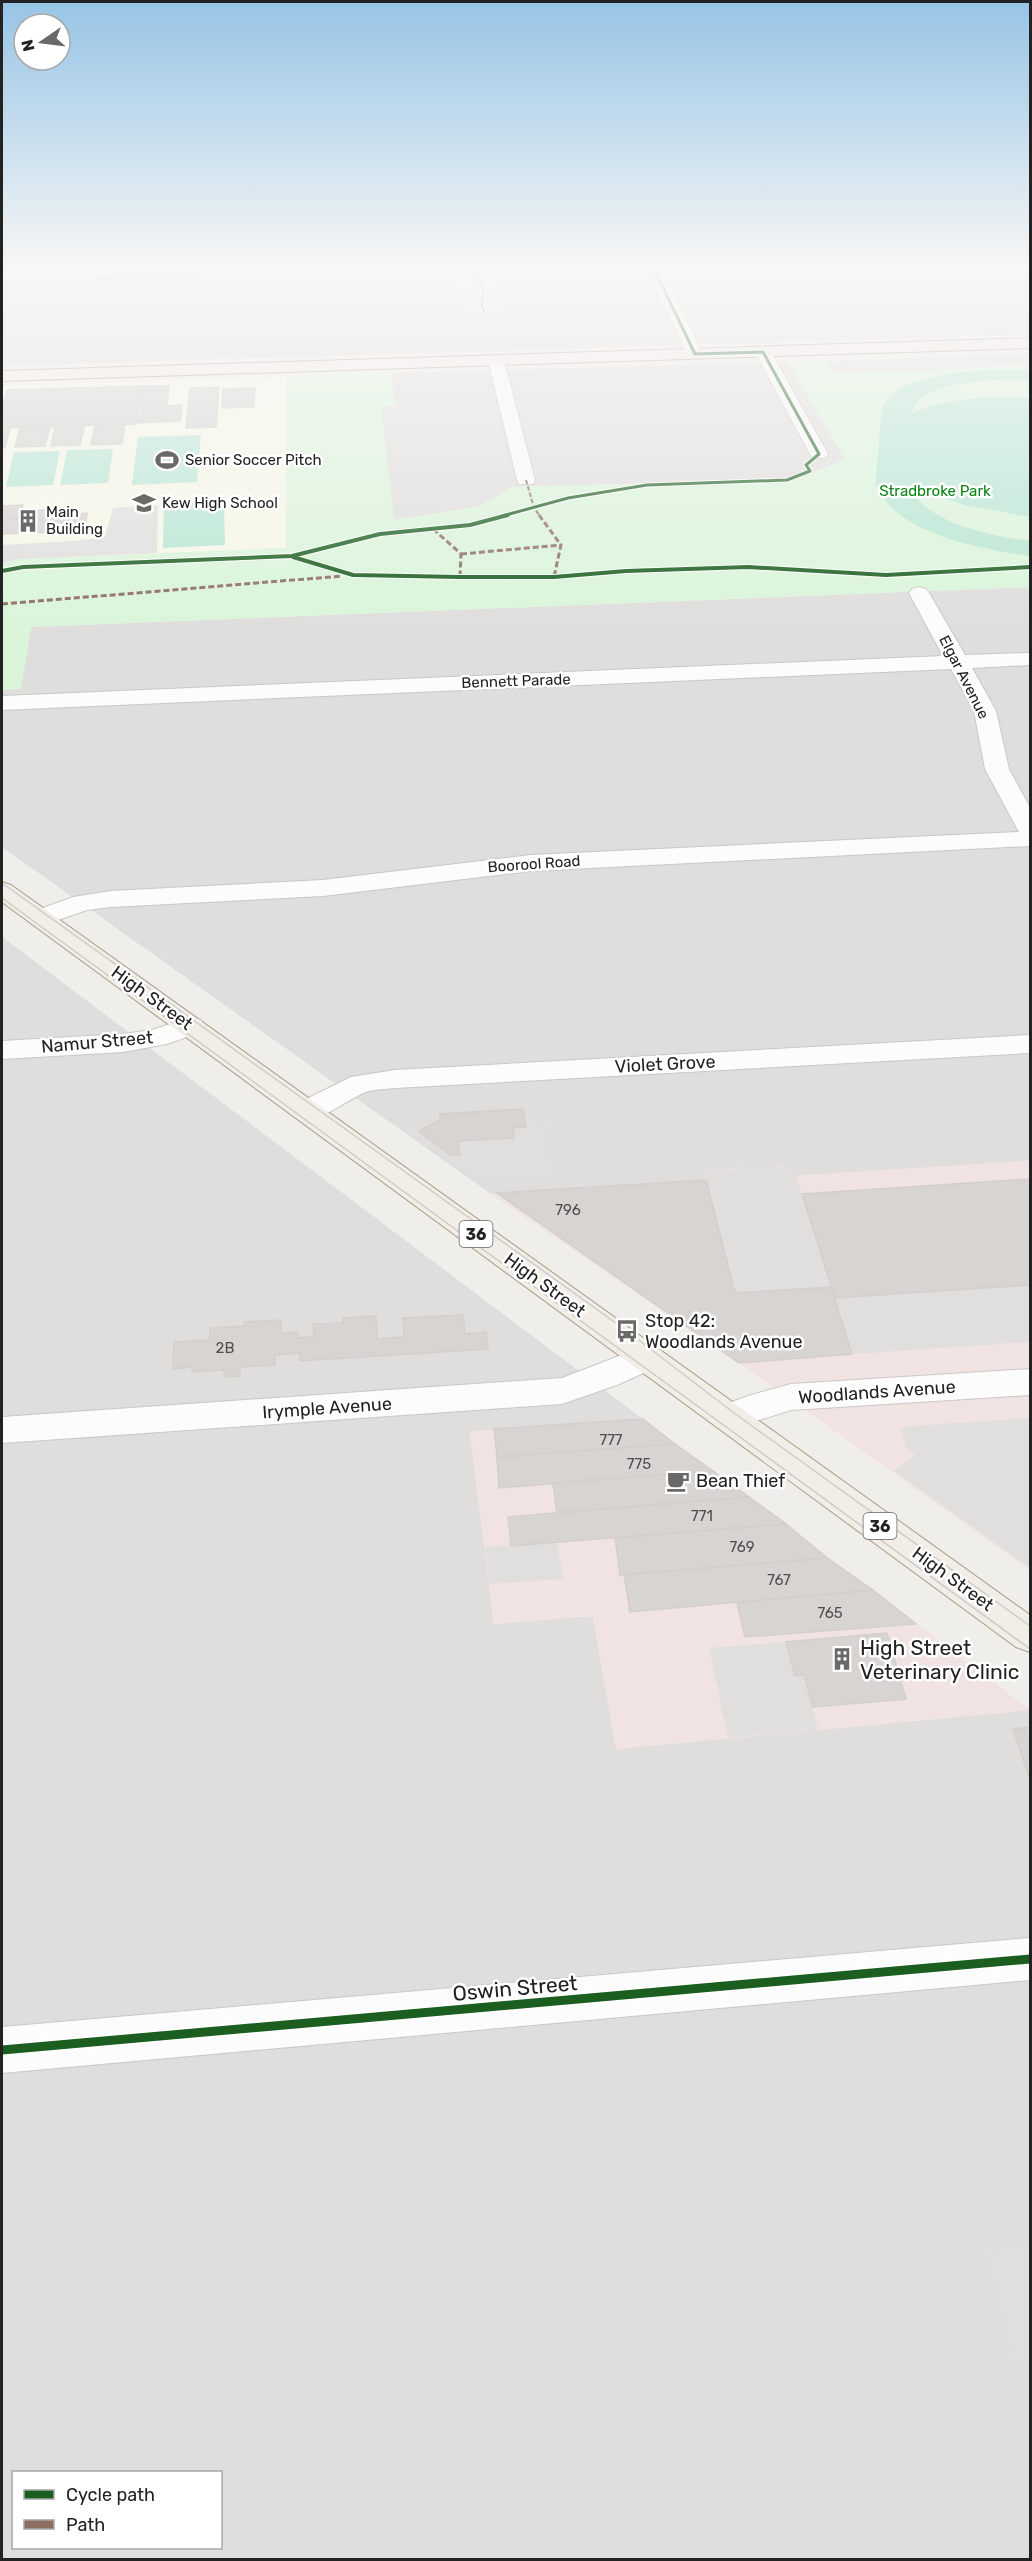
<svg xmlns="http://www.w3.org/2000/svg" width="1032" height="2561" font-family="Rubik,sans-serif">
	<rect width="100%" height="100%" fill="#f0eeeb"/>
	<g fill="#dfdedc" fill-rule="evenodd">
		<polygon points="2,266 1030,266 1030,334 2,366"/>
		<polygon points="788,362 845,459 799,479 513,487 478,507 393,520 381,406 395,405 391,373"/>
		<polygon points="1030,587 1030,1161 793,1176 788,1164 704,1171 706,1180 491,1194 2,847 2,690 21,688 31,627"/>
		<path d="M2,937L643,1419L470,1432L494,1624L593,1616L616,1749L1030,1710V2559H2ZM14,2472H220V2548H14Z"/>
	</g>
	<g fill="#f1e3e1">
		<polygon points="1030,1161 1030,1570 739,1363 491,1194 706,1180 704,1171 789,1164 793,1176"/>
		<polygon points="643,1419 873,1590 1030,1710 616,1749 593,1616 494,1624 470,1431"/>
	</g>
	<polygon fill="#f8f7e8" points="287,376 286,548 21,559 2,563 2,386"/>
	<g fill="#daf5da">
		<polygon points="492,268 502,309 487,315 464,308 454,269"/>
		<polygon points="1030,354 1030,587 31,627 21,689 2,690 2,563 21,559 286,548 287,376 391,373 395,405 381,406 394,520 478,507 513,487 799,479 845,459 788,362"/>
	</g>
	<g fill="#b7e6d2">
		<path d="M985,370H1030V380C1002,378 921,379 911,413C948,398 990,396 1030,398V517L964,505L910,486C923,523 996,537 1030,541V556C982,549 898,535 876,486C875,472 878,458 879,444C880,432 880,418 883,407C893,378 959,372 985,370Z"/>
		<polygon points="201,435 197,482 132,485 138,437"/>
		<polygon points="113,449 108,483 60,485 67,450"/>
		<polygon points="60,451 53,485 6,487 14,452"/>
		<polygon points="224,501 225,545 163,548 164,503"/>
	</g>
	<g fill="#e0dfde">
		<polygon points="345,275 345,279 359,279 360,287 311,289 311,276"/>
		<polygon points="470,312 485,317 419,347 395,345 392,327 442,326 442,319 453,319 455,313"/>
		<polygon points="1030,354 1030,366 832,373 825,361"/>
		<polygon points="158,505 157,553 21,559 2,563 2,545 74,541 105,537 113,508"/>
		<polygon points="546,1125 553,1178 486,1182 451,1155 459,1155 458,1141 514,1138 513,1128"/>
		<polygon points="789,1164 793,1176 796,1176 831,1287 735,1293 704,1171"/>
		<polygon points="1030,1285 1030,1342 852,1354 835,1298"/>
		<polygon points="1030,1418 1030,1568 894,1471 915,1455 907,1448 900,1427"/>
		<polygon points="557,1542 563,1579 489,1584 485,1547"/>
		<polygon points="786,1642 795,1676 804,1675 818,1730 728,1738 709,1648"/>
		<polygon points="1030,2247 1030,2356 1030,2353 1012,2355 985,2251"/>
	</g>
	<g fill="#d7d4d2" stroke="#d3d0cc" stroke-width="1.5">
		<polygon points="140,386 169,386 167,406 182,405 180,421 135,423"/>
		<polygon points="141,386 135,424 2,428 2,410 7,390"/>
		<polygon points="219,387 216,427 186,428 190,388"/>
		<polygon points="255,388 254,407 222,408 223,389"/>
		<polygon points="125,424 122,444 91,445 95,425"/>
		<polygon points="85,425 80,445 51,446 55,426"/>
		<polygon points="50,427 45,446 15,447 20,428"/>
		<polygon points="2,428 10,428 5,448 2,448"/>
		<polygon points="23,505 19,519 2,520 2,506"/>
		<polygon points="57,509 52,532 2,534 2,520 19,519 21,511"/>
		<polygon points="87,513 85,530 53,531 56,516"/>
		<polygon points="523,1109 526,1127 513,1128 514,1138 458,1141 460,1155 451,1155 419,1131 440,1120 440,1114"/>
		<polygon points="1030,1179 1030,1285 835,1298 802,1194"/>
		<polygon points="706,1180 735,1293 831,1287 852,1354 739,1363 497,1193"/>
		<polygon points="463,1315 465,1334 486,1332 488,1349 300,1361 300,1353 275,1355 275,1365 240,1367 240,1376 224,1377 224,1370 192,1372 192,1367 173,1369 174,1342 210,1340 210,1328 245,1326 244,1322 281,1320 281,1333 298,1332 298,1338 314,1337 313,1324 343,1323 343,1318 376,1316 377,1339 404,1337 403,1318"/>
		<polygon points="643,1419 675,1444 497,1457 494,1429"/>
		<polygon points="675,1444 713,1471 499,1488 497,1457"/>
		<polygon points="713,1471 749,1497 557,1513 553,1483"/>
		<polygon points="749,1497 786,1524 511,1546 508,1517"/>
		<polygon points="786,1524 827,1558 620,1575 615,1538"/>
		<polygon points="827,1558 873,1590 630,1612 624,1575"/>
		<polygon points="873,1590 916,1624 745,1637 737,1603"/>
		<polygon points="887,1633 906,1699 813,1707 804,1675 795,1676 786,1642"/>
		<polygon points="1030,1727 1030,1780 1013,1729"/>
	</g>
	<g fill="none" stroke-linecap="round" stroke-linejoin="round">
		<g stroke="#c9c8c7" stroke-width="2">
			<g id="minor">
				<polygon points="208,266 371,266 364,270 2,281 2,273"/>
				<polygon points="643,266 658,266 663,273 703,354 701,357 689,357 687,354 649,274"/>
				<polygon points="763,347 771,352 828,454 825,458 813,458 810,454 755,352"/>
				<polygon points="496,355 504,360 535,480 533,484 519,484 517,480 488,360"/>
				<polygon points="919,587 926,589 929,593 965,655 1030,653 1030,665 972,668 996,711 1009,769 1030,808 1030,846 531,871 323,896 111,907 87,910 41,926 32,924 28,918 32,912 73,897 111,891 323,880 531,855 1019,832 985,769 974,711 951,669 2,710 2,696 943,656 909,593 912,589"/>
				<polygon points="191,1017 201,1020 205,1026 201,1032 167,1044 123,1052 2,1059 2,1041 123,1034 152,1030"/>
				<path d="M1030,1035V1053L395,1088C386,1089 375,1089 366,1092C343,1101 322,1124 296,1118L292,1111L296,1104L351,1077L395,1070Z"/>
				<polygon points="645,1346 657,1349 662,1358 657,1367 617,1385 562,1404 2,1443 2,1417 562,1378"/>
				<polygon points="1030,1369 1030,1395 791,1410 728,1430 715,1426 710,1417 715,1408 751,1395 791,1384"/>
				<polygon points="1030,1938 1030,1980 2,2073 2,2027"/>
			</g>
		</g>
		<g stroke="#a79c86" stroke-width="2">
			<g id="primary">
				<polygon points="1030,338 1030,348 2,381 2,371"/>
				<polygon points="2,882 11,885 1030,1615 1030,1652 1016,1647 2,902"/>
			</g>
		</g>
		<use href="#minor" fill="#fdfcfc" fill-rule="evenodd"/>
		<use href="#primary" fill="#f3ede7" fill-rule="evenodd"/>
		<g stroke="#ccc" stroke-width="1.5">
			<polyline points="2,883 627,1331 734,1413 1030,1626"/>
			<polyline points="2,898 1030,1649"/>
		</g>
		<g stroke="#8d6e63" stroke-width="2" stroke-dasharray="4.5 2" stroke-linecap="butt">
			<polyline points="470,268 483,290 482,307 485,313"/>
			<polyline points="526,480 534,508 540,516"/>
		</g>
		<g stroke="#8d6e63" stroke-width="3" stroke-dasharray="6 3" stroke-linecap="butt">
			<polyline points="539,515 561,545 554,577"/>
			<polyline points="433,529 461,554 460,577"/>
			<polyline points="461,554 561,545"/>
			<polyline points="2,604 342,576"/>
		</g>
		<g stroke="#fff" stroke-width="5">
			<polyline id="cycleway-far2" points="502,516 568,498 647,485 787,480 810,471 806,465 819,454 763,352 695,354 656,273 650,266"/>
		</g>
		<g stroke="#fff" stroke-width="6">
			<g id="cycleway-far1">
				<polyline points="293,557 353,575 460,577 554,577 626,571 748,567 886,575 1030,567"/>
				<polyline points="2,571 23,567 292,556 380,534 470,525 508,515"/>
			</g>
		</g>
		<g stroke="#fff" stroke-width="13">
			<polyline id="cycleway" points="2,2050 1030,1959"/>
		</g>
		<use href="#cycleway-far2" stroke="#1b5e20" stroke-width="3"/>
		<use href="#cycleway-far1" stroke="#1b5e20" stroke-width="4"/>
		<use href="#cycleway" stroke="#1b5e20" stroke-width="9"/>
	</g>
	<linearGradient id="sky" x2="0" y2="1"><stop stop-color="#97c4e6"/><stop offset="0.43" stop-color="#f8f7f6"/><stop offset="1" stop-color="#f8f7f6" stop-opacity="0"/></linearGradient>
	<rect width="1032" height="625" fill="url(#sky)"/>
	<defs>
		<g id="stadium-bare" transform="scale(1.8)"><path d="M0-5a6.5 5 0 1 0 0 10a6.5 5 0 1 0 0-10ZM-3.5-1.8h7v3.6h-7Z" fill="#6a6968" stroke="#fff" stroke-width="2.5" paint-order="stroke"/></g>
		<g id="school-bare" transform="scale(1.8)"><path d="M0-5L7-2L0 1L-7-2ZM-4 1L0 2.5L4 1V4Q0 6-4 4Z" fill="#6a6968" stroke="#fff" stroke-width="2.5" paint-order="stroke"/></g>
		<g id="building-bare" transform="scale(1.8)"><path d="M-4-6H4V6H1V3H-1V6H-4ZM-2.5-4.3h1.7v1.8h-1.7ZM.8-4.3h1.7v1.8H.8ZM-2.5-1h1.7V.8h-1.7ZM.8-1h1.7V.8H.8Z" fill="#6a6968" stroke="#fff" stroke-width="2.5" paint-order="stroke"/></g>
		<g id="bus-bare" transform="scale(1.8)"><path d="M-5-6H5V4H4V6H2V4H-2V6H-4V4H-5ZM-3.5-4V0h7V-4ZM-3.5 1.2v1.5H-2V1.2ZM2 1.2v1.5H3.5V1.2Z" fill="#6a6968" stroke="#fff" stroke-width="2.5" paint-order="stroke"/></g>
		<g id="cafe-bare" transform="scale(1.8)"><path d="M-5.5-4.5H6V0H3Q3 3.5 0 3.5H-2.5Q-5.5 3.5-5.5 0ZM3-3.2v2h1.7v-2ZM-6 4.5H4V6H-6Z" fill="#6a6968" stroke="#fff" stroke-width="2.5" paint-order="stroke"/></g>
	</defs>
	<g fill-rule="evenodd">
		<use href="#stadium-bare" x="167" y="460"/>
		<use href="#school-bare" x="144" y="503"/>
		<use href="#building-bare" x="28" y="521"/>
		<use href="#bus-bare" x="627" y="1331"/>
		<use href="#cafe-bare" x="678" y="1481"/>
		<use href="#building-bare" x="842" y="1659"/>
	</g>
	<g text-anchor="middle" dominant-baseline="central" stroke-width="5" stroke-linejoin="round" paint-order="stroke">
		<g font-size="15" fill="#222" stroke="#fff" text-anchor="start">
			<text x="185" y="460">Senior Soccer Pitch</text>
			<text x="162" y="503">Kew High School</text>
			<text x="46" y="512">Main<tspan x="46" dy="17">Building</tspan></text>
		</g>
		<g font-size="15" fill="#0c8416" stroke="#fff">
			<text x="935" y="491">Stradbroke Park</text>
		</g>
		<g font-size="15" fill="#222" stroke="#fff">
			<text transform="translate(964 677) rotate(63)">Elgar Avenue</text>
			<text transform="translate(516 681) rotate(-2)">Bennett Parade</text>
			<text transform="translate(534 864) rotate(-4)">Boorool Road</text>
		</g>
		<g font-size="15" fill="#4f4e4e">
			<text x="568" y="1210">796</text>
			<text x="225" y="1348">2B</text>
			<text x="611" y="1440">777</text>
			<text x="639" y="1464">775</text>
			<text x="702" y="1516">771</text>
			<text x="742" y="1547">769</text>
			<text x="779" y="1580">767</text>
			<text x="830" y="1613">765</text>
		</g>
		<g fill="#fff" stroke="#646464" stroke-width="1.5">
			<rect x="459.5" y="1221" width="33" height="26" rx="4.5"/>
			<rect x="863.5" y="1513" width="33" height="26" rx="4.5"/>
		</g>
		<g font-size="16" font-weight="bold" fill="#222">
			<text x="476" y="1234">36</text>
			<text x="880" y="1526">36</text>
		</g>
		<g font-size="18" fill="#222" stroke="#fff">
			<text transform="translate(152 998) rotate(36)">High Street</text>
			<text transform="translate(97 1042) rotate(-5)">Namur Street</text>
			<text transform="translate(665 1064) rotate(-3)">Violet Grove</text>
			<text transform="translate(545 1285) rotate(36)">High Street</text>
			<text transform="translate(877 1392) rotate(-4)">Woodlands Avenue</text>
			<text transform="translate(327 1408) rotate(-4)">Irymple Avenue</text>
			<text transform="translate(953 1579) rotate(36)">High Street</text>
		</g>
		<g font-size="18" fill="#222" stroke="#fff" text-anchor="start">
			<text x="645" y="1321">Stop 42:<tspan x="645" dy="21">Woodlands Avenue</tspan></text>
			<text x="696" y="1481">Bean Thief</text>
		</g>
		<g font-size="21" fill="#222" stroke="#fff" text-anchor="start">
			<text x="860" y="1647">High Street<tspan x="860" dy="24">Veterinary Clinic</tspan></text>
		</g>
		<g font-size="21" fill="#222" stroke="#fff">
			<text transform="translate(515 1988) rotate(-5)">Oswin Street</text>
		</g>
	</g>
	<rect width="1032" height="2561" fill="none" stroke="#222222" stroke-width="6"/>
	<rect x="12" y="2471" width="210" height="78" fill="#ffffff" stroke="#a7a7a7" stroke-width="1.5"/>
	<rect x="24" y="2490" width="30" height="9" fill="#1b5e20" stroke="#a7a7a7" stroke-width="1.5"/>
	<text x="66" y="2501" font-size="18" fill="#222222">Cycle path</text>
	<rect x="24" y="2520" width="30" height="9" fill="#8d6e63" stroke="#a7a7a7" stroke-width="1.5"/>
	<text x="66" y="2531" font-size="18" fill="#222222">Path</text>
	<g transform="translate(42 42) rotate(256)"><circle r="28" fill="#ffffff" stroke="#a7a7a7" stroke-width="1.5"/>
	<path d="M0-4.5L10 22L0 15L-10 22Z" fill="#6a6968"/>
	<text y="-9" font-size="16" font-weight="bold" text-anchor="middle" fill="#222222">N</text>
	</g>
</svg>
